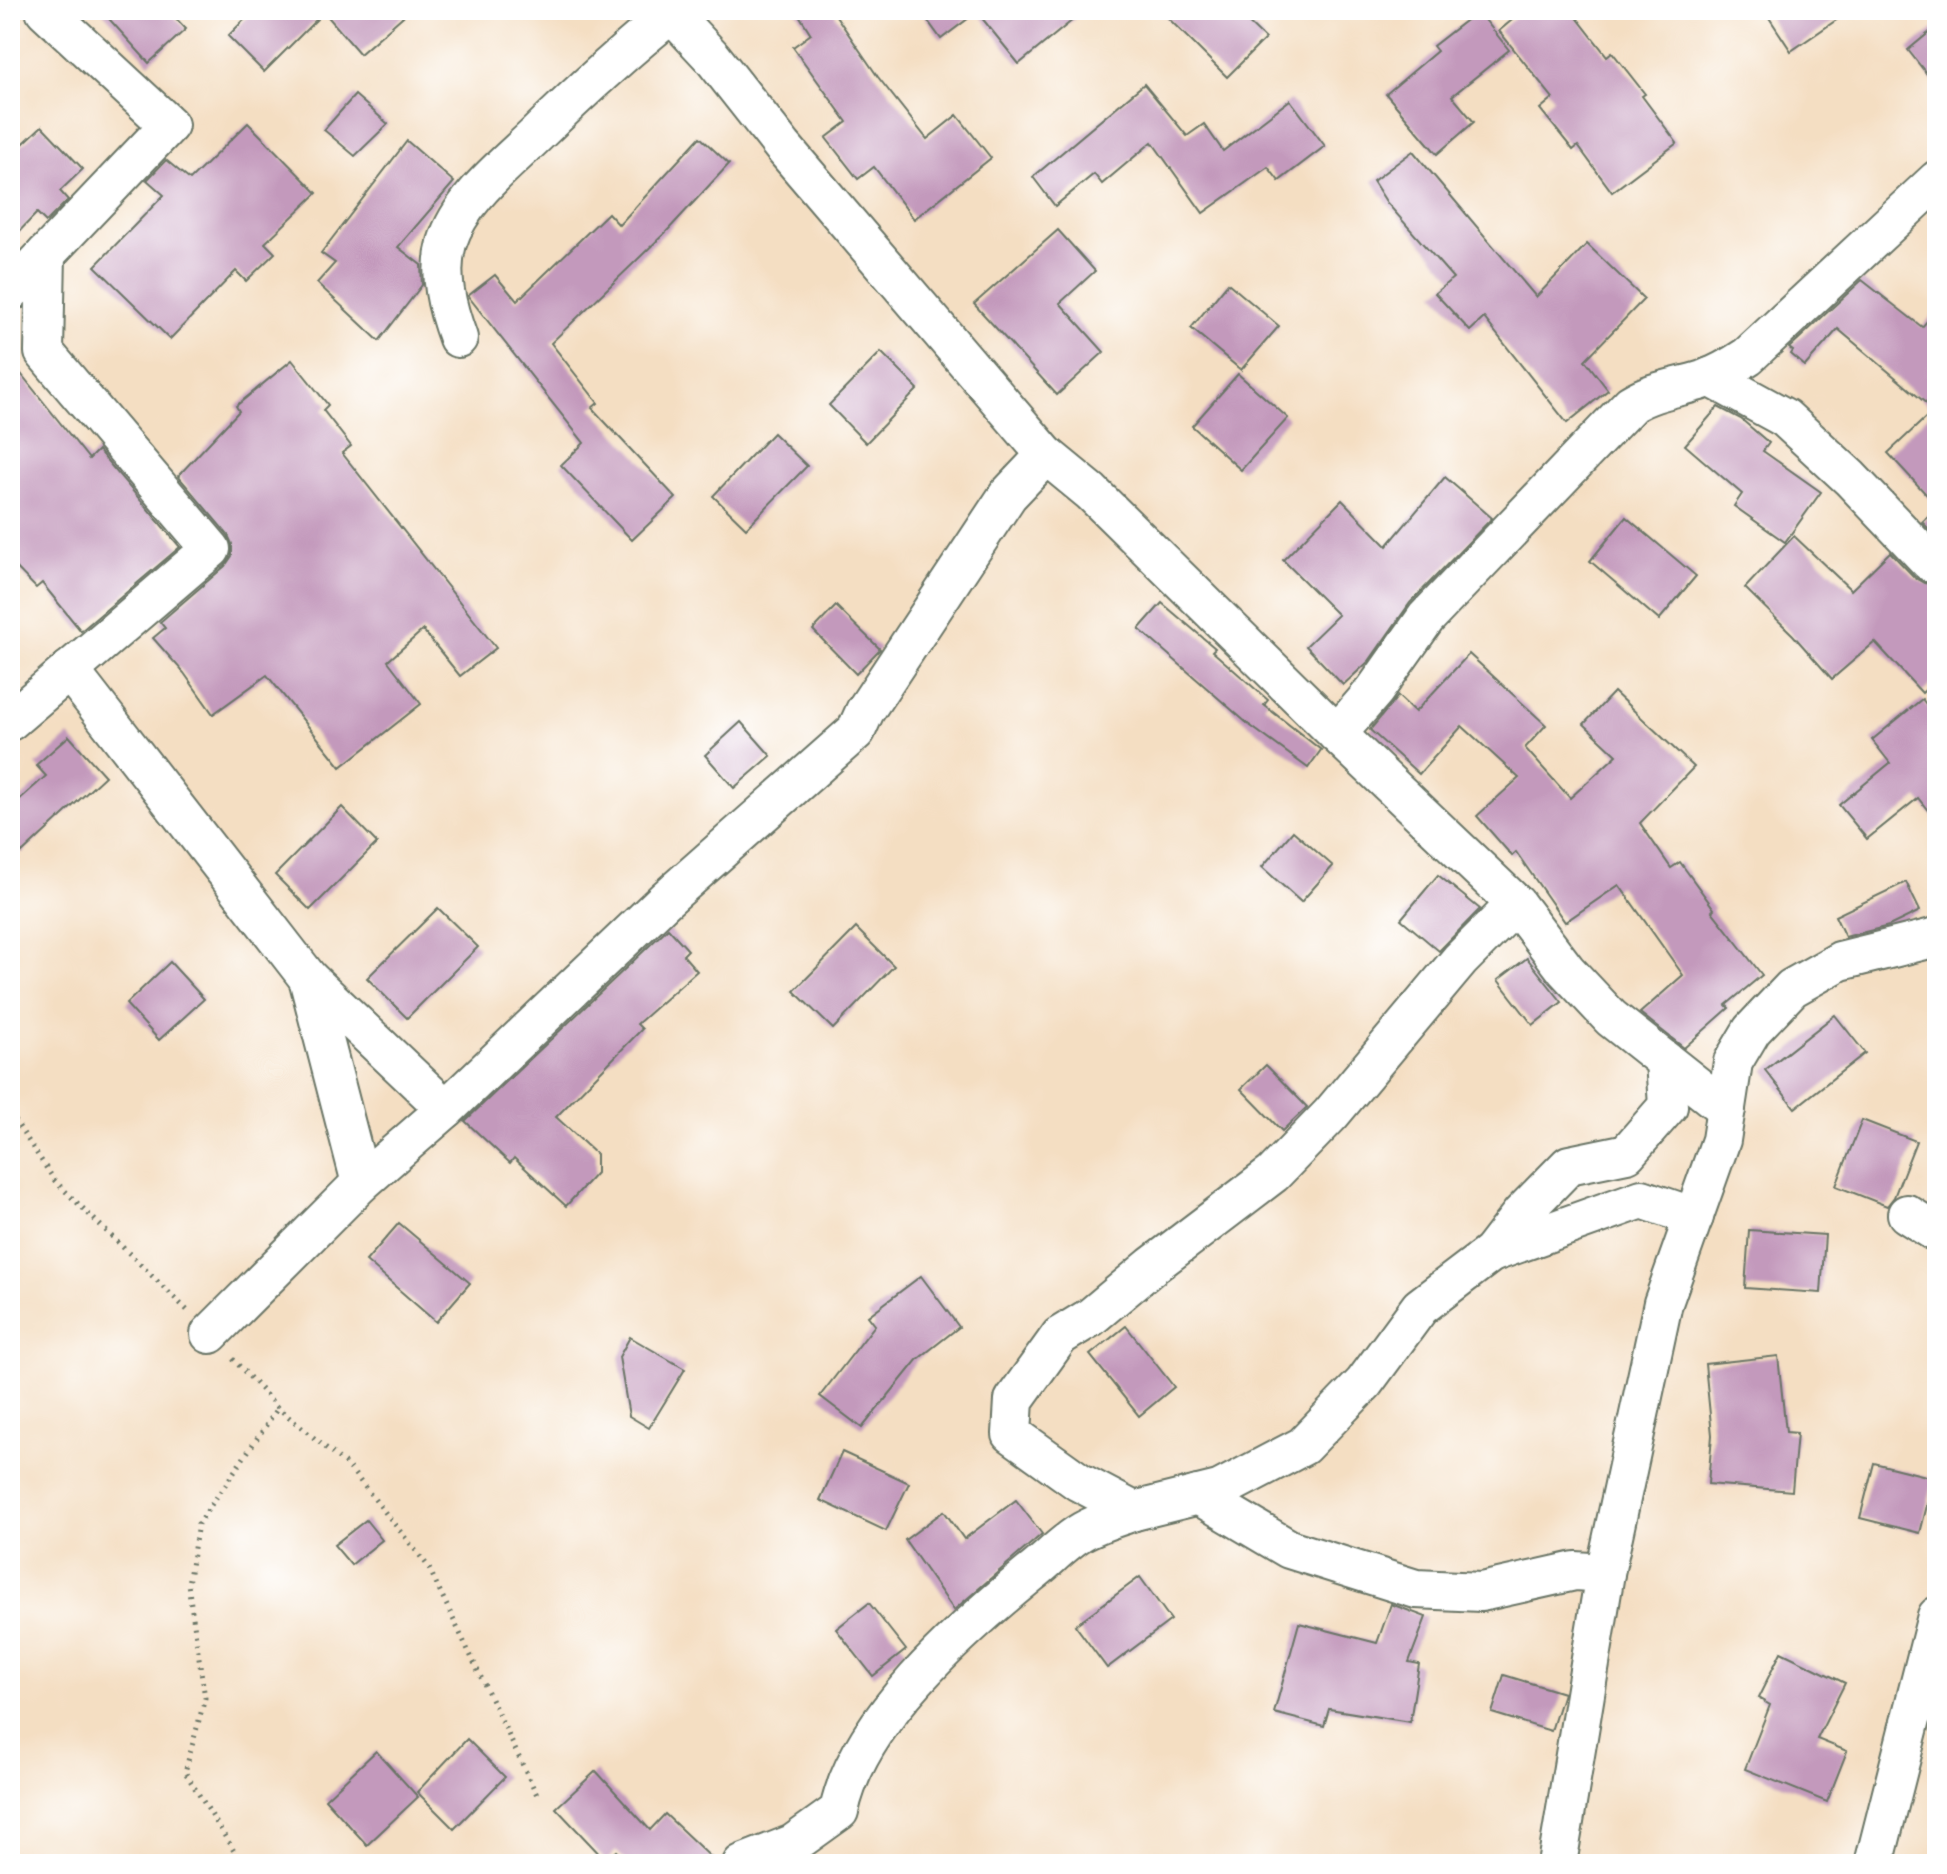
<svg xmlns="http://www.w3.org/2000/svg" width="1947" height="1874" font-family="'Indie Flower',sans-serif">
	<rect width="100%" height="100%" fill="#fff"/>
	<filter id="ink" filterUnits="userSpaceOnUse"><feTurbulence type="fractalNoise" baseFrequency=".0125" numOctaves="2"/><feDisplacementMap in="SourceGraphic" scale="16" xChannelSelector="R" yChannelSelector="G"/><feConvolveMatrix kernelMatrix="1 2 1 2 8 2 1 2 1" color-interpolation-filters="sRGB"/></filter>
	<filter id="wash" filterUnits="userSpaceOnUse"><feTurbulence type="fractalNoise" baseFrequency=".006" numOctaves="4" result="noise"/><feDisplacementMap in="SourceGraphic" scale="32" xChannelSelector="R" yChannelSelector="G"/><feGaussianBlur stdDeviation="1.8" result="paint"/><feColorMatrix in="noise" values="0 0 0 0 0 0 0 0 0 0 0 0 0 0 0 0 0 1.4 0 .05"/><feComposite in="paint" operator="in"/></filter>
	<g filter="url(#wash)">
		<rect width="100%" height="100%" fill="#f4dec2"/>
		<g id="blocks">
			<g fill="#c399bc">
				<polygon points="101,10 168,10 186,29 149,63"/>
				<polygon points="254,10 410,10 360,54 324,12 264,72 228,36"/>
				<polygon points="796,10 832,10 878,77 927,139 957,115 991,158 914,219 874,167 858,179 826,138 847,122 793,47 811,34"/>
				<polygon points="920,10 1085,10 1019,64 977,12 941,39"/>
				<polygon points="1160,10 1235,10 1265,39 1227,77"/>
				<polygon points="1524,10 1571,10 1607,56 1612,52 1645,94 1642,96 1677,143 1612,192 1578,146 1573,150 1540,109 1553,98 1499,31"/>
				<polygon points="1764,10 1851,10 1791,51"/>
				<polygon points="1478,11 1509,50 1452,96 1474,122 1437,154 1386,94 1437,51 1433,46"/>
				<polygon points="1937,26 1937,87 1908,50"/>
				<polygon points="1144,84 1187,136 1204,124 1223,151 1290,100 1325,146 1279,181 1268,167 1203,213 1152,142 1102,184 1094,174 1055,206 1033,177"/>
				<polygon points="355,95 388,124 355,156 324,130"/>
				<polygon points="248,123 317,193 265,243 275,253 246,281 236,271 170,339 95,266 164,195 147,180 166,160 190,180"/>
				<polygon points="42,126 83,169 60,191 68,200 46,222 37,213 10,241 10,156"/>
				<polygon points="700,137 729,164 667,231 551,343 598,403 592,408 676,498 632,540 561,465 584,443 468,296 495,275 517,301 608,213 619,225"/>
				<polygon points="407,141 454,182 398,247 421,265 422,285 379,341 317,283 335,263 321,253"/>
				<polygon points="1413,151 1536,297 1587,244 1644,299 1585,360 1608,390 1567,423 1484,318 1470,331 1435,293 1453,278 1387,203 1373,181"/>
				<polygon points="1058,230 1095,271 1060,303 1104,352 1057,395 974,304"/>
				<polygon points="1862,280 1922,327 1937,310 1937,506 1888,453 1934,410 1838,329 1805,366 1791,354 1793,351 1789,348"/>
				<polygon points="1228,283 1279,326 1241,370 1191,328"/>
				<polygon points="881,352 918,389 866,443 829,405"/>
				<polygon points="10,360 89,459 98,450 180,547 81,631 42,583 36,588 10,561"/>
				<polygon points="292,360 328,405 323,410 351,446 342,453 496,648 460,676 423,630 388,661 421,704 341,767 267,675 213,714 184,673 153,638 165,628 160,622 225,566 232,556 232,544 228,535 178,476 239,411 236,406"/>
				<polygon points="1238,374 1288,418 1241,470 1192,426"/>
				<polygon points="1718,407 1741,419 1769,443 1763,451 1821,492 1785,542 1734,506 1742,494 1685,445"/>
				<polygon points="773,433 807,466 746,528 713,496"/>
				<polygon points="1445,477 1492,518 1410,603 1369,661 1343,685 1306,646 1338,615 1283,560 1342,500 1387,546"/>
				<polygon points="1937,508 1937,537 1922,522"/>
				<polygon points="1626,517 1696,576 1659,620 1590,561"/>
				<polygon points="1794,536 1851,590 1890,552 1915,578 1924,583 1937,585 1937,679 1922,693 1875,642 1832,679 1793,635 1745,588"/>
				<polygon points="1162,603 1215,648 1212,651 1268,700 1264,705 1321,750 1308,768 1248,724 1139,629"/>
				<polygon points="836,606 880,649 856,674 813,630"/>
				<polygon points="1469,654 1546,725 1525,748 1570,798 1617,755 1584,724 1614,692 1694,767 1640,823 1671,868 1680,862 1714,909 1712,911 1762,975 1726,1005 1729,1008 1684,1048 1640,1013 1683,975 1619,885 1565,922 1516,852 1512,856 1477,816 1519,778 1462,726 1419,774 1370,730 1398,696 1415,712"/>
				<polygon points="1922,699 1937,718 1937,822 1918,798 1867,839 1839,805 1890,763 1872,740"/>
				<polygon points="741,722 771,756 734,788 705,755"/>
				<polygon points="69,736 105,776 22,853 10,840 10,808 46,776 36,765"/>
				<polygon points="342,807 377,843 310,910 275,875"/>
				<polygon points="1293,831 1333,866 1301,902 1262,867"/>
				<polygon points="1438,875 1480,909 1439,951 1401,919"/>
				<polygon points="1906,882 1920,911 1889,926 1845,937 1835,916"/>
				<polygon points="438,908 478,947 407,1018 367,978"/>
				<polygon points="668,928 688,950 683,955 697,971 637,1024 642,1029 556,1117 596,1154 596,1173 566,1206 514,1158 510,1163 465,1121"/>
				<polygon points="856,928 894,966 833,1029 794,991"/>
				<polygon points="1527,958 1562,1002 1533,1025 1498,980"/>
				<polygon points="170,962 204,999 159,1040 126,1004"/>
				<polygon points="1835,1015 1865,1053 1795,1108 1765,1070"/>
				<polygon points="1266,1065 1307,1107 1282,1131 1241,1089"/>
				<polygon points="1862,1120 1916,1141 1894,1197 1887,1206 1836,1186"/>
				<polygon points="399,1223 470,1283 436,1322 366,1261"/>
				<polygon points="1749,1230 1825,1235 1821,1293 1745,1288"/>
				<polygon points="921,1276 959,1327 917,1360 862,1428 820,1396 875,1325 868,1316"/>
				<polygon points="1126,1326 1174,1387 1139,1416 1090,1355"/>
				<polygon points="630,1337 685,1369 649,1428 629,1416 619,1357"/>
				<polygon points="1778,1356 1786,1432 1797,1433 1792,1491 1708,1484 1712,1435 1705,1364"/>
				<polygon points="842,1452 909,1483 886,1531 820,1500"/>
				<polygon points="1874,1463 1934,1478 1920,1533 1860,1518"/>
				<polygon points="1016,1500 1042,1534 954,1610 905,1540 944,1511 964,1539"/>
				<polygon points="366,1520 382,1540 351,1565 334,1545"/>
				<polygon points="1140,1577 1171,1620 1107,1668 1075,1625"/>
				<polygon points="869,1603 906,1650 873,1676 836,1629"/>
				<polygon points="1391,1604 1426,1617 1409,1662 1419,1664 1410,1722 1329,1709 1324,1726 1274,1713 1299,1623 1377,1643"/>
				<polygon points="1781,1652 1845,1683 1817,1739 1847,1751 1827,1802 1745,1769 1770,1705 1758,1698"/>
				<polygon points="1504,1675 1563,1693 1551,1731 1492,1713"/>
				<polygon points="467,1739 505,1777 454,1829 417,1792"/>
				<polygon points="376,1751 418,1797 367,1845 325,1799"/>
				<polygon points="596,1771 650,1830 665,1814 718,1864 630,1864 616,1851 606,1861 556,1808"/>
			</g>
		</g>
	</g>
	<g filter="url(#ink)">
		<use href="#blocks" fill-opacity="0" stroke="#6a7566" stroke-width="2"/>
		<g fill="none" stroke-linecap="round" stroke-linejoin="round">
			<g stroke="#6a7566" stroke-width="42">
				<g id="minor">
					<polyline points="668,10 712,57 783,147 1046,455 1091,492 1337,734 1516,904 1566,970 1611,1018 1726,1109"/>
					<polyline points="10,292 169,125 45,10"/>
					<path d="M458,338C447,308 438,275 447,243C460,200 504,166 535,136C579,93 623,52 671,14"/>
					<polyline points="1710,377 1785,418 1850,478 1930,562 1937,564"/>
					<polyline points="69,670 308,978 446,1109"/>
					<polyline points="10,721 211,549 44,352 46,254"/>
					<path d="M1337,734L1375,690L1426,618L1631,404C1653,390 1678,388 1703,380C1720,374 1733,366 1748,356L1937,180"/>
					<polyline points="1516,904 1460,960 1331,1114 1273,1174 1152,1266 1091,1317 1060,1336 1014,1400 1012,1434 1079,1482 1134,1511 1219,1490 1303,1446 1364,1383 1420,1307 1491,1253 1521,1214 1569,1165 1627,1153 1668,1106 1665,1061"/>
					<polyline points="308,978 361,1183"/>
					<polyline points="1907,1214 1937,1233"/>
					<polyline points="1491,1253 1642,1199 1694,1217"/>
					<polyline points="210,1334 361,1183 446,1109 665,900 856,731 865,711 1008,495 1046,455"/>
					<polyline points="1198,1495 1289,1549 1416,1589 1481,1592 1575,1571 1605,1573"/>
					<path d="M742,1864L793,1844L839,1811C858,1720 961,1630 1031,1573C1048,1560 1065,1541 1083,1531C1099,1522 1118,1517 1134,1511"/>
					<polyline points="1557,1864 1605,1573 1663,1303 1721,1140 1733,1062 1752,1030 1792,988 1840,961 1937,937"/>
					<polyline points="1874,1864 1937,1616"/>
				</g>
			</g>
			<g stroke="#6a7566" stroke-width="5" stroke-dasharray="2 6" stroke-linecap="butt">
				<polyline points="10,1113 55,1181 188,1311"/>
				<polyline points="233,1359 278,1408 348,1466 428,1566 537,1795"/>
				<polyline points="242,1864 185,1772 205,1698 188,1584 198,1524 278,1408"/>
			</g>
			<use href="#minor" stroke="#fff" stroke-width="38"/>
		</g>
	</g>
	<rect width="1947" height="1874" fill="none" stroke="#fff" stroke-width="40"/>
</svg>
